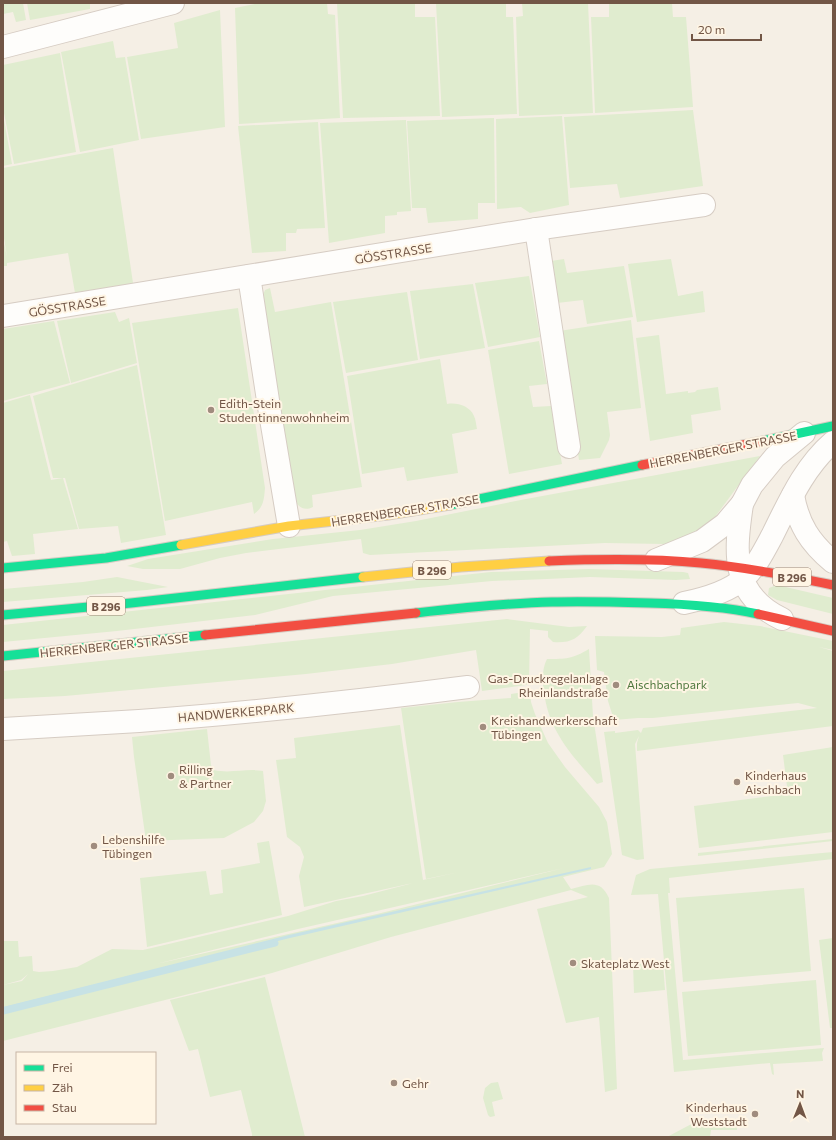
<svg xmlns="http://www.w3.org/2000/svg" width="836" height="1140" font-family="Commissioner,sans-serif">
	<rect width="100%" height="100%" fill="#f5efe5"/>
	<g fill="#e0eccf" fill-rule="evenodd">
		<polygon points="3,3 23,3 26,20 16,22 13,12 3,14"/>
		<polygon points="27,3 90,3 90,9 30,20"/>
		<polygon points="260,3 327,3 328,14 335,15 340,118 239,124 235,8"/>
		<polygon points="337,3 415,3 415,17 435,17 440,116 343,118"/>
		<polygon points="436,3 506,3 506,17 513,17 517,114 442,117"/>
		<polygon points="522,3 588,3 593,113 519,116 516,17 523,16"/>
		<polygon points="609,3 672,3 673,17 686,17 693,107 595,113 591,17 609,17"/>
		<polygon points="220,10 225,127 141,139 127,57 178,48 174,23"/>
		<polygon points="113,41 116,58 125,57 139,140 80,152 61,52"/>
		<polygon points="60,53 76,152 14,164 3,108 3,65"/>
		<polygon points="693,110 703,186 620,198 617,184 570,188 564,117"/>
		<polygon points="3,114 12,164 3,166"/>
		<polygon points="562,116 569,205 530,213 521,207 497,209 496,119"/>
		<polygon points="494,118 495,203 478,203 478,219 428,223 426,208 412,208 407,121"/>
		<polygon points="406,120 411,211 397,212 397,215 385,216 385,233 329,243 320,123"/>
		<polygon points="318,122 325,228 297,229 296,233 286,233 286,251 252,253 238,126"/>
		<polygon points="113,148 133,283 75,293 68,253 7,263 7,266 3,266 3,238 7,257 3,232 3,168"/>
		<polygon points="564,259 567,273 624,266 633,317 587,324 583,300 557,303 551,261"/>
		<polygon points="671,259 678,296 703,291 705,312 637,322 628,264"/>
		<polygon points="529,276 540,337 488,347 475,283"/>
		<polygon points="473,284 485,348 420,359 410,291"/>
		<path d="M270,288L275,312L331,302L362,487L312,495L313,507C303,512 298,506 293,498L263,295L265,290Z"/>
		<polygon points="407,292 418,360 346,373 333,302"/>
		<path d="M238,308L265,488C264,499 264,507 254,514L252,502L165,521L132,323Z"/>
		<polygon points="115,312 119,322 129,318 137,363 71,383 57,321"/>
		<polygon points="631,320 641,408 607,412 610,435 609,440 600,458 579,460 559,331"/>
		<polygon points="54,321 70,383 3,401 3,329"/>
		<polygon points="659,335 666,394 688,391 688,393 695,392 697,390 718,387 721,410 691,415 693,433 650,441 636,338"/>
		<polygon points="539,341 547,384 529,386 533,407 551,406 562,464 509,474 488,350"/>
		<path d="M440,359L447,404C457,402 470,406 474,416C476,420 476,425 477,429L452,434L458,473L407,481L404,467L362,474L347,376Z"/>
		<polygon points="137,365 166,535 121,543 118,526 79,529 65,478 53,478 33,396"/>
		<polygon points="30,395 51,480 63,478 78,529 33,534 35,554 12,556 7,541 3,542 3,403"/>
		<polygon points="760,456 715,517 702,530 686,538 664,544 605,543 370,555 363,553 361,539 246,553 220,558 180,569 143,569 127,566 148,559 273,539 360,530 416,521 526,499"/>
		<polygon points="589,569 683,572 688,573 690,579 676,580 590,577 547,579 492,581 376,592 333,596 255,615 117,631 3,642 3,625 491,572"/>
		<polygon points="117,577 168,587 147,590 3,602 3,589 83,582"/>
		<polygon points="777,585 833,598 833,614 777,600 768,595 769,588"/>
		<path d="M507,619L569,627L587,626C577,640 570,643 553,642L548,637V631L530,629L529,683L526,685L482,691L476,650L392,664L306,674L65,696L3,699V671Z"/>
		<polygon points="724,622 760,626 833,641 833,650 819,647 833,651 833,726 637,751 637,743 639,736 635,744 644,859 637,860 622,855 604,732 615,731 615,733 638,730 641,733 643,728 817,708 798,703 653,718 638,718 614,720 608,701 604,672 597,670 595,636 662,637 680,635 681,628"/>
		<path d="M589,649L593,716L603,782L597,784C572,755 549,732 544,692C542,682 542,668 547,659C566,659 572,659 589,649Z"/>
		<path d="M530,691L531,702L535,714L548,743L565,767L599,807L607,822L612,854L604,867L563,877L571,889C588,885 600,878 609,898L617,1089L605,1092L599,1017L566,1023L537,909L588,897L571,890L391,937L272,973L3,1041V985L22,981L28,974L21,980L3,985V941H18L19,957L32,956L33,971L39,972L53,971L77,967L112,949L143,950L288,916L336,901L363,896L413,883L304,907L299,876L304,857L300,847L287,837L276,760L296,758L294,738L400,725L423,880L459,872L426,879L401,708L458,702L511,698V694ZM564,868L377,914L156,964L298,929Z"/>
		<path d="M207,729L211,765L214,770C230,774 247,768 263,771L266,801L263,811L254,822L224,838L146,841L134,757L132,737Z"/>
		<polygon points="833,747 833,832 699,848 694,806 788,794 783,755"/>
		<polygon points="833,839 833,841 698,856 698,853"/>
		<polygon points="269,841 282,915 147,947 140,878 206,871 210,895 223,893 221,870 260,863 257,843"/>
		<polygon points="833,852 833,859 669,878 670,893 668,893 683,1060 824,1048 822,1053 823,1061 773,1064 774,1075 772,1074 770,1063 674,1072 658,894 631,895 636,875 650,869"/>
		<polygon points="804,888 811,971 683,982 676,898"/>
		<polygon points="833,938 833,1028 830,1028 819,940"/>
		<polygon points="663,963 665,990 634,993 633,964"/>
		<polygon points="265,977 305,1137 252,1137 252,1134 241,1090 210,1097 198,1049 189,1051 170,1000"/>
		<polygon points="816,980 821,1045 688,1056 682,992"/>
		<polygon points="498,1082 503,1099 492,1102 495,1116 490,1117 488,1115 483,1098 485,1088 491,1083"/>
		<polygon points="723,1118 724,1126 737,1124 737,1130 711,1130 710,1137 667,1137 699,1120"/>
	</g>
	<polygon fill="#c7e2e5" points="591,867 591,869 290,938 3,1009 3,1007 289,935"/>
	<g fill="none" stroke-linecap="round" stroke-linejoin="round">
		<polyline stroke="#c7e2e5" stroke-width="7" points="3,1011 275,943"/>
		<g stroke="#d6ccc3" stroke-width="24">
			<g id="street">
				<polyline points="3,47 173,3"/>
				<polyline points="536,229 569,447"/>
				<polyline points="249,276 269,407 289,526"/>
				<polyline points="3,316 536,229 704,205"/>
				<path d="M793,495C798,524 810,543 833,562"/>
				<path d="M742,504C735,552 730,594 782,619"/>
				<polyline points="656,560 702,541 725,524 742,504 752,485 775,457 804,433"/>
				<path d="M684,603C703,599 729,591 743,579C756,567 764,551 772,536C789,502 804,467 833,442"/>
				<path d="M3,729C48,726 94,724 139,721C249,713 359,701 468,687"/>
			</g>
		</g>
		<g stroke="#d5cbc2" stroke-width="11">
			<g id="fast">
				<polyline points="763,441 833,426"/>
				<polyline points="450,505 642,465"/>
				<polyline points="3,568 106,558 181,545"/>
				<path d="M416,613C461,608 507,603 552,602C584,601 617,602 649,603C686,604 722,606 758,614"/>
				<polyline points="3,615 131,603 363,577"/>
				<polyline points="3,656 205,635"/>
			</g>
		</g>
		<g stroke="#d5cbc2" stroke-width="11">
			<g id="slow">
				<polyline points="181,545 289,526 388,515 450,505"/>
				<polyline points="363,577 461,567 549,561"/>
			</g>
		</g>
		<g stroke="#d5cbc2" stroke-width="11">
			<g id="jam">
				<polyline points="642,465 763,441"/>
				<path d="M549,561C599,559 650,558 701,563C745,567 789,576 833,585"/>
				<polyline points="758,614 833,631"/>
				<polyline points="205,635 416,613"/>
			</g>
		</g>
		<use href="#street" stroke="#fefdfb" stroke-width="22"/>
		<use href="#fast" stroke="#16e098" stroke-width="9"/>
		<use href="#slow" stroke="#ffcf43" stroke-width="9"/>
		<use href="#jam" stroke="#f24e42" stroke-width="9"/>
	</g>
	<g fill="#a08c7e" stroke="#fff5e4" stroke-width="1.5">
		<circle cx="211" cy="410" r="4"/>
		<circle cx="616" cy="685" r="4"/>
		<circle cx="483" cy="727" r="4"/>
		<circle cx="171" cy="776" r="4"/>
		<circle cx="737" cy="782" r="4"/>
		<circle cx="94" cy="846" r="4"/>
		<circle cx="573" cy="963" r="4"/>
		<circle cx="394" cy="1083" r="4"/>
		<circle cx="755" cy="1114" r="4"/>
	</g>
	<g text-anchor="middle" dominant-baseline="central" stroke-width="4" stroke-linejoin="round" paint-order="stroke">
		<g fill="#fff5e4" stroke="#9c8675" stroke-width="1">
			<rect x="413" y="561" width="38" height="18" rx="3"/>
			<rect x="773" y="568" width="38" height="18" rx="3"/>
			<rect x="87" y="597" width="38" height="18" rx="3"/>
		</g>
		<g font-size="11" font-weight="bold" fill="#725646">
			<text x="432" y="570">B 296</text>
			<text x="792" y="577">B 296</text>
			<text x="106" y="606">B 296</text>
		</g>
		<g font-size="12" fill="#725646" stroke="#fff5e4">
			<text transform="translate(393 253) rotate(-9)">GÖSSTRASSE</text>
			<text transform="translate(67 306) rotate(-9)">GÖSSTRASSE</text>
			<text transform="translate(723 449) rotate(-11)">HERRENBERGER STRASSE</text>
			<text transform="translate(405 510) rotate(-9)">HERRENBERGER STRASSE</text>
			<text transform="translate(114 645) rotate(-6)">HERRENBERGER STRASSE</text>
			<text transform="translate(236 712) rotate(-5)">HANDWERKERPARK</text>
		</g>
		<g font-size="12" fill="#725646" stroke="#fff5e4" text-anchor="start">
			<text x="219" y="403">Edith-Stein<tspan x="219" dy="14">Studentinnenwohnheim</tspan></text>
			<text x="608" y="678" text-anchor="end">Gas-Druckregelanlage<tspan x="608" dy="14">Rheinlandstraße</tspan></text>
			<text x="491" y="720">Kreishandwerkerschaft<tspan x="491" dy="14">Tübingen</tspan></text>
			<text x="179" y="769">Rilling<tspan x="179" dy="14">&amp; Partner</tspan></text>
			<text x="745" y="775">Kinderhaus<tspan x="745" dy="14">Aischbach</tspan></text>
			<text x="102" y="839">Lebenshilfe<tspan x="102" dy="14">Tübingen</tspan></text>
			<text x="581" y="963">Skateplatz West</text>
			<text x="402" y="1083">Gehr</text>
			<text x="747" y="1107" text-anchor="end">Kinderhaus<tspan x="747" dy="14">Weststadt</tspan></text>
		</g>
		<g font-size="12" fill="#4f783e" stroke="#fff5e4">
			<text x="667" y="684">Aischbachpark</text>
		</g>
	</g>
	<rect width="836" height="1140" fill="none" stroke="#725646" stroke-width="8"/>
	<rect x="16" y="1052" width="140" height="72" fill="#fff5e4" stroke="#c7b5a5"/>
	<rect x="24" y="1065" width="20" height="6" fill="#16e098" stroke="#c7b5a5"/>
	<text x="52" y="1072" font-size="12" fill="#725646">Frei</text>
	<rect x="24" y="1085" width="20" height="6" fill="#ffcf43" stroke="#c7b5a5"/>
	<text x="52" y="1092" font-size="12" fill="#725646">Zäh</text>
	<rect x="24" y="1105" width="20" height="6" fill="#f24e42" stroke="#c7b5a5"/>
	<text x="52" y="1112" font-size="12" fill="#725646">Stau</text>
	<g transform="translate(800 1104) rotate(1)" stroke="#fff5e4" stroke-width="3" paint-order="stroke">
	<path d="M0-3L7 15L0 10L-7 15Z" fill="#725646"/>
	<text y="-6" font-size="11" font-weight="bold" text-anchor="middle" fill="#725646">N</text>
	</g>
	<path d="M692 34v6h69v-6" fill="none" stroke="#725646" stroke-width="2"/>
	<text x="698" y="34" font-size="12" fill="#725646" stroke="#fff5e4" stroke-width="3" paint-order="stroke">20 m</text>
</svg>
